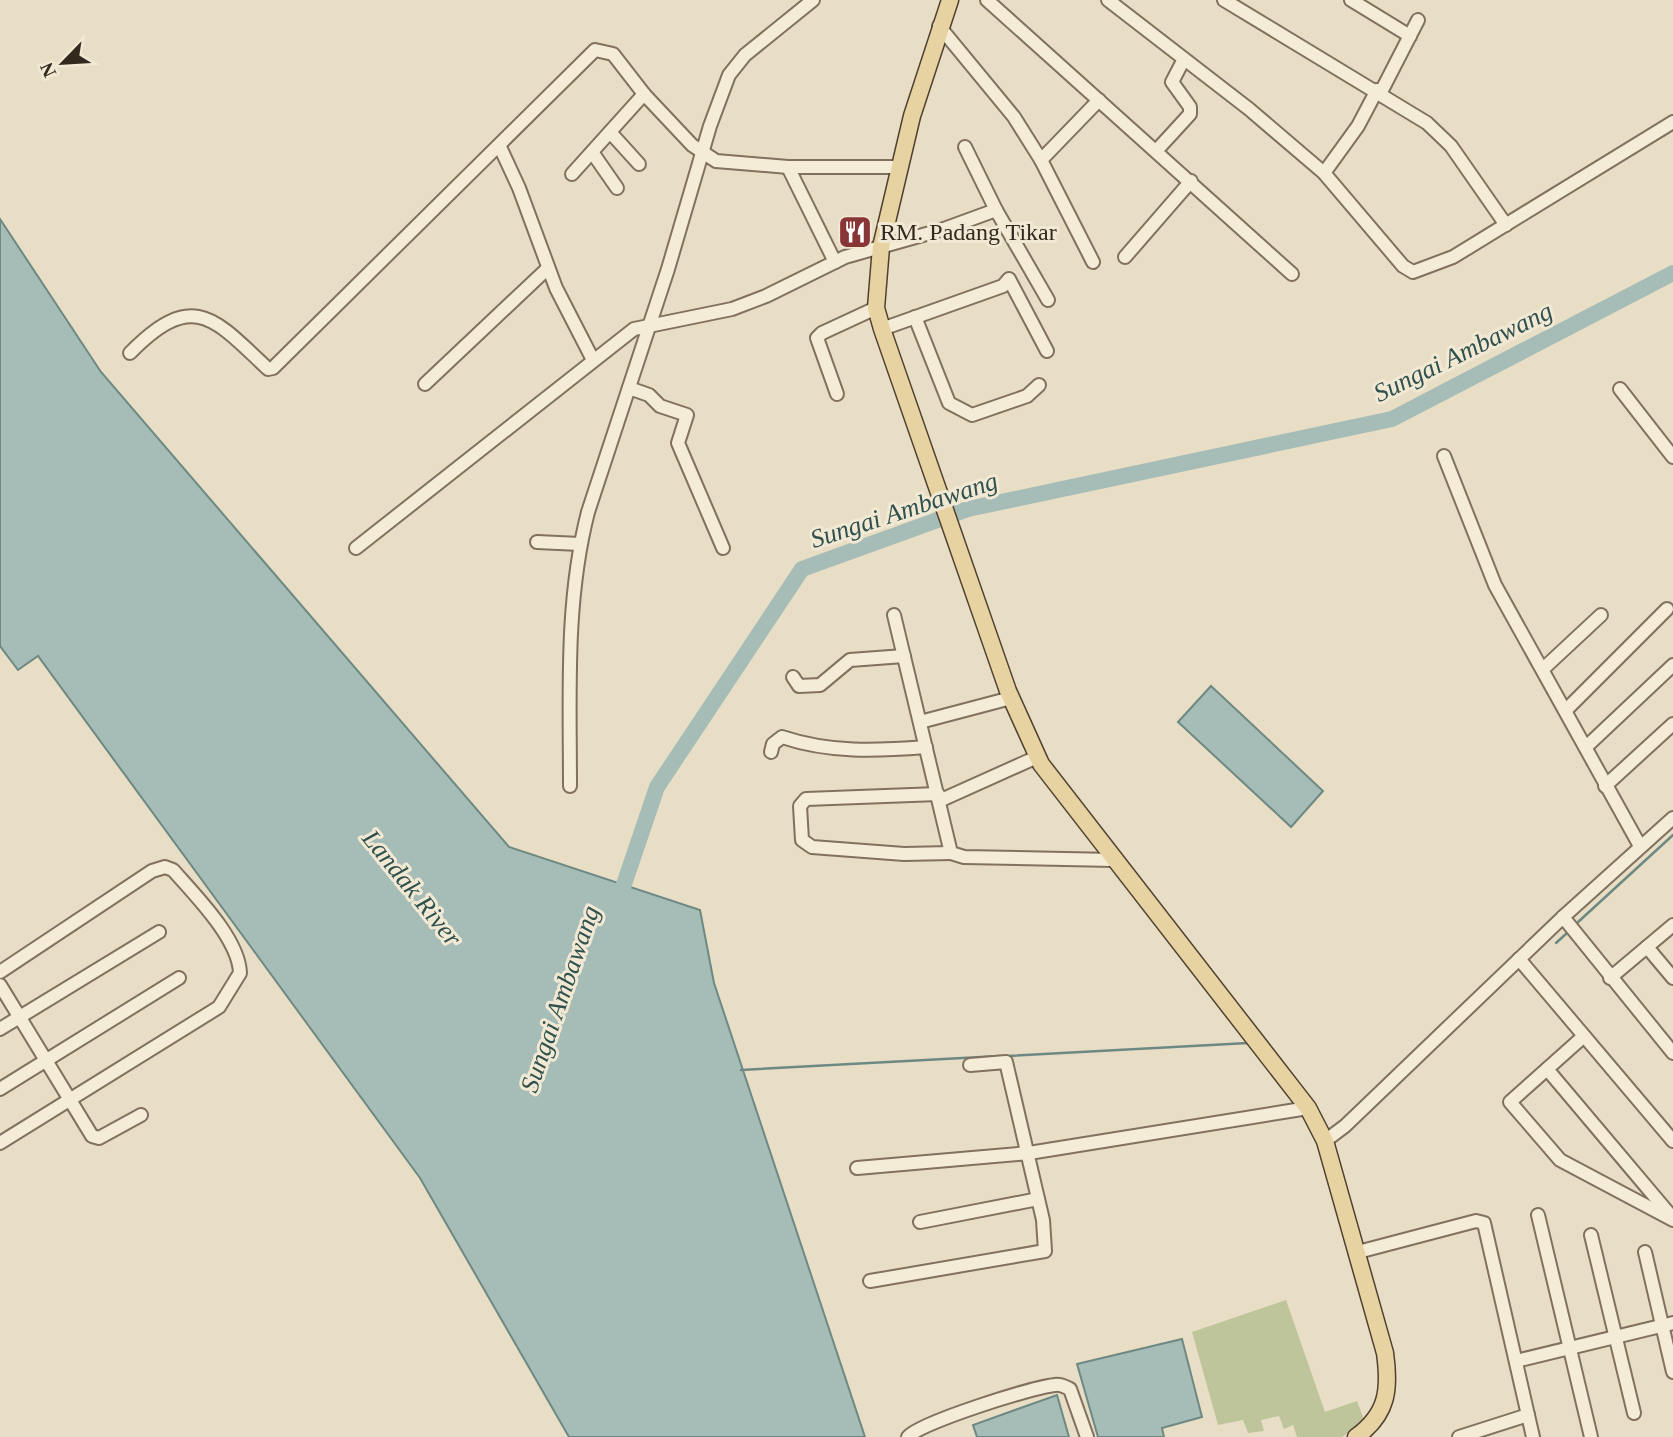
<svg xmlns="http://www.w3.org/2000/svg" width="1673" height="1437" font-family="'Times New Roman',serif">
	<rect width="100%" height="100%" fill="#e8dec5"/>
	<polygon fill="#bfc59b" points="1286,1300 1325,1412 1357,1401 1365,1422 1342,1437 1297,1437 1293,1425 1284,1429 1279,1416 1261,1420 1264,1431 1248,1433 1243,1420 1218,1425 1192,1332"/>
	<g fill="#a6bcb6" stroke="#6e8983" stroke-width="2">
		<polygon points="0,219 101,372 509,847 700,910 714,983 865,1437 569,1437 420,1178 38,656 18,670 0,646"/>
		<polygon points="1211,686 1323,791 1291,827 1178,722"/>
		<polygon points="1182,1339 1202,1417 1162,1428 1164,1437 1098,1437 1077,1364"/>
		<polygon points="1057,1395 1069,1437 977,1437 973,1425"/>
	</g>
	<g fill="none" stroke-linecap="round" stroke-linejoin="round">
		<g stroke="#6e8983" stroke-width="2.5">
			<polyline points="1577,923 1673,835"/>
			<polyline points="1556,943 1567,933"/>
			<polyline points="1007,1056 1248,1043"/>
			<polyline points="741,1070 1000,1056"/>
		</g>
		<polyline stroke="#a6bcb6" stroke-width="16" points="618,902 657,787 802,569 968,509 1392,419 1673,273"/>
		<g stroke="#81715e" stroke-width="16">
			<g id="minor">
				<polyline points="987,0 1292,274"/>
				<polyline points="1108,0 1249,109 1324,173 1403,266 1413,272 1453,257 1673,122"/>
				<polyline points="1224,0 1427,123 1451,146 1506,225"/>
				<polyline points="1351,0 1410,36"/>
				<polyline points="939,26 1014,117 1041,160 1099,100"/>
				<polyline points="1381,92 1418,20"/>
				<polyline points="610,132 639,164"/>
				<polyline points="500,147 519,188 556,288 593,360"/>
				<polyline points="965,147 996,210"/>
				<polyline points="1157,150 1190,114 1190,107 1172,82 1184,59"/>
				<polyline points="592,152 617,188"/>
				<polyline points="1041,160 1093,262"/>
				<polyline points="788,167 835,262"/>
				<polyline points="1324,173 1358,126 1377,90"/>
				<polyline points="572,174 644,94"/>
				<polyline points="1125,257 1191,181"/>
				<polyline points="915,317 949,403 972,415 1027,396 1039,385"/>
				<polyline points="882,329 1003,286 1009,279 1047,351"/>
				<path d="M130,353C193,289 214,318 268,369L273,368L595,50L613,54L644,94L692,145L716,161L788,167H899"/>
				<polyline points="425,384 548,268"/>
				<polyline points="629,388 649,395 660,406 687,415 678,443 723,548"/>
				<polyline points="1620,389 1673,457"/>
				<polyline points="837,394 817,338 822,333 876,308"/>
				<polyline points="1444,456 1495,585 1640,846"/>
				<polyline points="537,542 580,544"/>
				<polyline points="356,548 634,329 732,309 766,296 845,257 944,229 996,210 1048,300"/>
				<polyline points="894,615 951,853 964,857 1114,860"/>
				<polyline points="1543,669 1601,615"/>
				<polyline points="793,677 799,686 820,685 850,660 904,656"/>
				<polyline points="1566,710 1667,609"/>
				<polyline points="920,722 1011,698"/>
				<polyline points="1586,747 1673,665"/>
				<path d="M771,752L773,744L782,737C830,753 876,751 926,747"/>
				<path d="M570,786C570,694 565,602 588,512L668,269L710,126L729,75L745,55L813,0"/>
				<polyline points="1605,786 1673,724"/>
				<polyline points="938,794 806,799 800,806 802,840 812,847 904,854 951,853"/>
				<polyline points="939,801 1037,757"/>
				<polyline points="1563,917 1673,1053"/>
				<polyline points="1647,947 1673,978"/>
				<polyline points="1519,959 1673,1141"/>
				<path d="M0,972L152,871L165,867L173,870C195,895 239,939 240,973L219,1007L0,1143"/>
				<polyline points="1610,978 1673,925"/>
				<polyline points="0,985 92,1136 99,1138 141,1115"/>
				<polyline points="0,1029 159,932"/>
				<polyline points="1584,1036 1510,1102 1560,1160 1673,1220"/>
				<polyline points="1547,1069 1671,1216"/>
				<polyline points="0,1089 179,978"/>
				<polyline points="1325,1141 1345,1126 1563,917 1673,818"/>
				<polyline points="857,1168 1029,1153 1308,1108"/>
				<polyline points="1538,1215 1591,1437"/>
				<polyline points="920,1222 1038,1199"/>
				<polyline points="1591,1235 1634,1413"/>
				<polyline points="1358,1252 1476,1221 1484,1223 1533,1437"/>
				<polyline points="1645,1252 1673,1372"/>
				<polyline points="870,1281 1045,1251 1043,1220 1006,1062 970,1065"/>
				<polyline points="1516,1361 1673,1323"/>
				<path d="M908,1437C919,1423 1033,1387 1055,1385C1061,1384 1065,1387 1070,1389L1087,1437"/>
				<polyline points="1459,1437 1528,1415"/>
			</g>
		</g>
		<g stroke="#4f4031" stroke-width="19">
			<path id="major" d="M950,0L912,116L881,247L876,308L882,329L1008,691L1041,764L1308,1108L1325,1141L1385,1353C1390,1389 1388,1414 1356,1437"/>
		</g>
		<use href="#minor" stroke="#f4ecd7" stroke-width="12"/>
		<use href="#major" stroke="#e7d2a2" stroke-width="16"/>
	</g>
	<defs>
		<g id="restaurant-square" transform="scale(1.75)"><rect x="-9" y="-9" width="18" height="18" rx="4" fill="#883635" stroke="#f1e9d4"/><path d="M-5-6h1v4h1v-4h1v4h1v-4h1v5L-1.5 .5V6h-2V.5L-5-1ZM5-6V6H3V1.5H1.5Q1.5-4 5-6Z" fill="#fff"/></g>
	</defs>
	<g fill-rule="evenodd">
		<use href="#restaurant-square" x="855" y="232"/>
	</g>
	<g text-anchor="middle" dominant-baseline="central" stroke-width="6" stroke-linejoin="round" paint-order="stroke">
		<g font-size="24" fill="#33291f" stroke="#f1e9d4" text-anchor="start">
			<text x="880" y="232">RM. Padang Tikar</text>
		</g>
		<g font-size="26" font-style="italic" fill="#31514f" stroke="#f1e9d4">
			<text transform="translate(1463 352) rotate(-26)">Sungai Ambawang</text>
			<text transform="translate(904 510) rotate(-18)">Sungai Ambawang</text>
			<text transform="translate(412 888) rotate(51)">Landak River</text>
			<text transform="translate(560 999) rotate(-71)">Sungai Ambawang</text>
		</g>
	</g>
	<g transform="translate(63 63) rotate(245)" stroke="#f1e9d4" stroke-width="5" paint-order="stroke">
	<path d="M0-5L12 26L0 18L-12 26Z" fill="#33291f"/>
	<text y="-10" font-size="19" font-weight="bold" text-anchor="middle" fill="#33291f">N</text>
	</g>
</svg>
